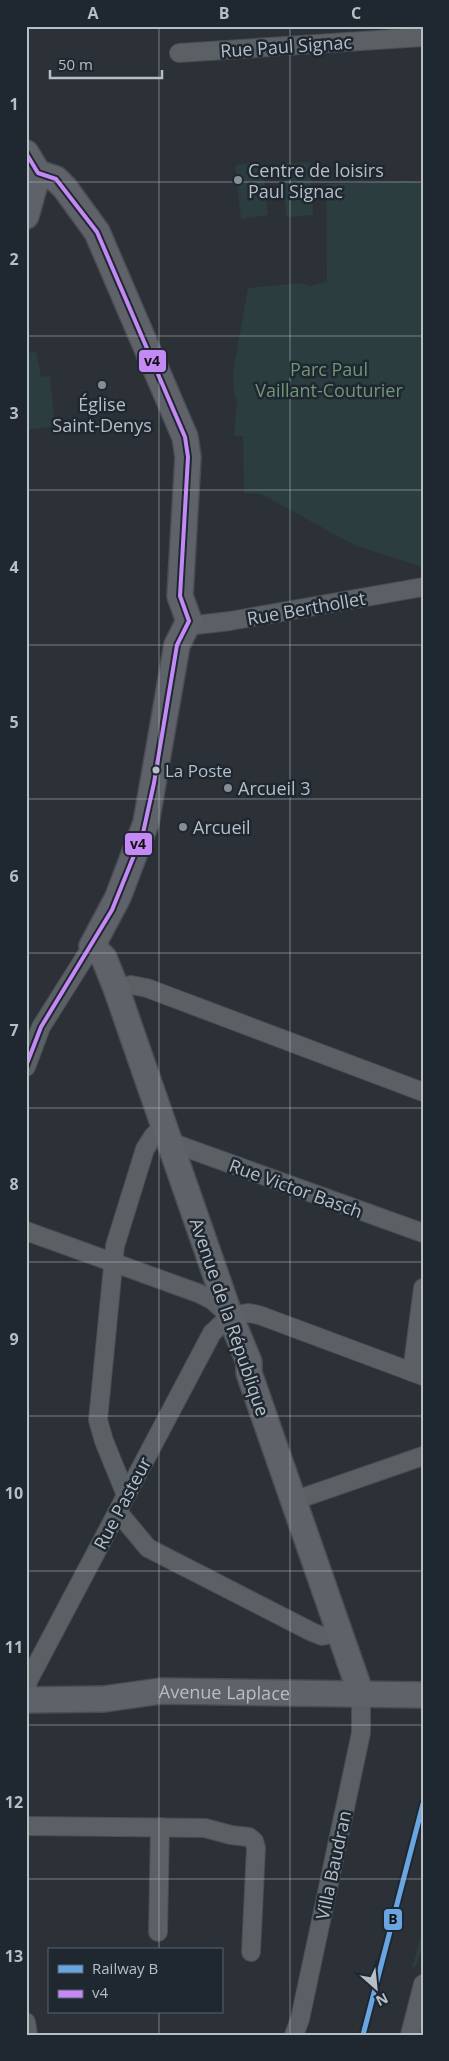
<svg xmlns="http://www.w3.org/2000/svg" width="449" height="2061" font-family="'Open Sans',sans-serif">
	<rect width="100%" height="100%" fill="#2c3137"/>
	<g fill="#2b3d3e">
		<polygon points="262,162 268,215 241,219 235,165"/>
		<polygon points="310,162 313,215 286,217 283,163"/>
		<polygon points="409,181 423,183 423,567 356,546 261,494 244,493 243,436 234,436 237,402 234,392 233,372 248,288 300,283 310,286 327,282 326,184"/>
		<polygon points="36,351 41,377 50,376 55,426 26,430 26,354"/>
		<polygon points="423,1929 423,1945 416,1966 412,1968"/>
	</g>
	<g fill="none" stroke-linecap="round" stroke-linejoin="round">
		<g stroke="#4a4d52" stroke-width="20">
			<g id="street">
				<polyline points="179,53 423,37"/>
				<polyline points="188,626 230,621 423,587"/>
				<polyline points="116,988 131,985 147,988 423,1092"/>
				<polyline points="26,1067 41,1027 92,946"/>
				<polyline points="170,1142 423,1233"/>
				<polyline points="26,1231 198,1293 212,1300 230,1316 249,1313 259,1315 423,1376"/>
				<polyline points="412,1372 423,1288"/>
				<polyline points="126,1495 104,1441 98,1420 115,1246 145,1149 154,1135 164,1129"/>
				<polyline points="293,1501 423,1456"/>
				<polyline points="118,1512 148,1548 312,1632 322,1636 339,1633"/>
				<polyline points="26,1698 28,1681 212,1333 230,1316"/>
				<polyline points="26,1826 205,1828 231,1835 249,1837 254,1841 256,1848 251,1952"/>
				<polyline points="158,1932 160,1827"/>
				<polyline points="26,2022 28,2035"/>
				<polyline points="294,2035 300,2019 361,1733 361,1694"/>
				<polyline points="410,2035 423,1984"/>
			</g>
		</g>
		<g stroke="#4a4d52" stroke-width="28">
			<g id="secondary">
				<polyline points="26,153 38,173 56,179 65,188 97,232 185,437 188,457 180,596 189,621 177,645 146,823 118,897 92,946 104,958 116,988 230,1316 249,1362 249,1373 361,1694"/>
				<polyline points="26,216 38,173"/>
				<path id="s1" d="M26,1700L104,1699L161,1691L423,1695"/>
			</g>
		</g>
		<use href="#street" stroke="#5b6065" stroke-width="18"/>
		<use href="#secondary" stroke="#5f6369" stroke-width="25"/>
		<g stroke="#1f2731" stroke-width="8">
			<polyline id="bus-1" points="26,153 38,173 56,179 97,232 185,437 188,457 180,596 189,621 177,645 154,783 143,833 112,910 41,1027 26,1066"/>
		</g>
		<use href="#bus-1" stroke="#c589f5" stroke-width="4"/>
		<g stroke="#1f2731" stroke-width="9">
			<polyline id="rail-1" points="363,2035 423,1804"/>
		</g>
		<use href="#rail-1" stroke="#69a6e1" stroke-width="5"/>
	</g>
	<path fill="none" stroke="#b6bec7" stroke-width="1" stroke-opacity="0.55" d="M159,26V1950M290,26V2035M26,182H423M26,336H423M26,490H423M26,645H423M26,799H423M26,953H423M26,1108H423M26,1262H423M26,1416H423M26,1571H423M26,1725H423M26,1879H423M159,2012V2035"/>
	<g fill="#868d95" stroke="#1f2731" stroke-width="2">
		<circle cx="238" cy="180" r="5"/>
		<circle cx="102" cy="385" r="5"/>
		<circle cx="228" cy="788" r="5"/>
		<circle cx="183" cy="827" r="5"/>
	</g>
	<circle fill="#b6bec7" stroke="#1f2731" stroke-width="2" cx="156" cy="770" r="4.5"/>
	<g text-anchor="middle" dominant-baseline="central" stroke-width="5" stroke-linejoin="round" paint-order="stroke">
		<g font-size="17" fill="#b6bec7" stroke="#1f2731" text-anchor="start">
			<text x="165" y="770">La Poste</text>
		</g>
		<g font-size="18" fill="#b6bec7" stroke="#1f2731">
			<text transform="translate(286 46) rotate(-4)">Rue Paul Signac</text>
			<text transform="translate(306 608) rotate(-10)">Rue Berthollet</text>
			<text transform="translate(296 1188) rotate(20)">Rue Victor Basch</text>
			<text transform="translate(230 1317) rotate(71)">Avenue de la République</text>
			<text transform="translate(122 1503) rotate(-62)">Rue Pasteur</text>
			<text stroke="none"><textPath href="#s1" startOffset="199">Avenue Laplace</textPath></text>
			<text transform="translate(333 1865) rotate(-78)">Villa Baudran</text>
		</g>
		<g font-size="18" fill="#b6bec7" stroke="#1f2731" text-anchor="start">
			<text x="248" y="170">Centre de loisirs<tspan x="248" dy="21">Paul Signac</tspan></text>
			<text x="102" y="404" text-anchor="middle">Église<tspan x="102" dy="21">Saint-Denys</tspan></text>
			<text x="238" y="788">Arcueil 3</text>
			<text x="193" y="827">Arcueil</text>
		</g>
		<g font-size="18" fill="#709676" stroke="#1f2731">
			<text x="329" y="369">Parc Paul<tspan x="329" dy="21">Vaillant-Couturier</tspan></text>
		</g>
	</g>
	<g stroke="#1f2731" stroke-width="2">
		<rect x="138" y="349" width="29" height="24" rx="5" fill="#c589f5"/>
		<rect x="124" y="832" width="29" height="24" rx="5" fill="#c589f5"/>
		<rect x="383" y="1908" width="20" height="23" rx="5" fill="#69a6e1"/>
	</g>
	<g font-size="14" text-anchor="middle" font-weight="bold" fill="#111">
		<text x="152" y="366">v4</text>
		<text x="138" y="849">v4</text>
		<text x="393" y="1924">B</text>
	</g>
	<rect width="449" height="2061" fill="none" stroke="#1f2731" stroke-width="55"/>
	<rect x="48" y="1948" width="175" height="65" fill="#1f2731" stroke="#5b636d"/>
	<rect x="58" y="1965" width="25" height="8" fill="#69a6e1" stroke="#5b636d"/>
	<text x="92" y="1974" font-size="15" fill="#b6bec7">Railway B</text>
	<rect x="58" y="1990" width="25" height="8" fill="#c589f5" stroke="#5b636d"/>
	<text x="92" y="1998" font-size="15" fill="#b6bec7">v4</text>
	<g transform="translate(376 1988) rotate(153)" stroke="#1f2731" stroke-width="4" paint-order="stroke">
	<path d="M0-4L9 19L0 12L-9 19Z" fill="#b6bec7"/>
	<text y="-8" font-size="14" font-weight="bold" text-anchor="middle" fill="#b6bec7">N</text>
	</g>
	<path d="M50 70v8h112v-8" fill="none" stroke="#b6bec7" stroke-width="2.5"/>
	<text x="58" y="70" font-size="15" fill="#b6bec7" stroke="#1f2731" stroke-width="4" paint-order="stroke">50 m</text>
	<rect x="28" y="28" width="394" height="2006" fill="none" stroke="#b6bec7" stroke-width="2"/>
	<g font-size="16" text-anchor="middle" font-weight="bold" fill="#b6bec7">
		<text x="93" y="19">A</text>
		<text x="224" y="19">B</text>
		<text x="356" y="19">C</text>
		<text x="14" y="110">1</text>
		<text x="14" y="265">2</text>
		<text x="14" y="419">3</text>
		<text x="14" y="573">4</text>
		<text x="14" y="728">5</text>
		<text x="14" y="882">6</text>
		<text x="14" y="1036">7</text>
		<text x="14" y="1190">8</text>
		<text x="14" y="1345">9</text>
		<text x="14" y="1499">10</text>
		<text x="14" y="1653">11</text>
		<text x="14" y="1808">12</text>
		<text x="14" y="1962">13</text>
	</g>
</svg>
